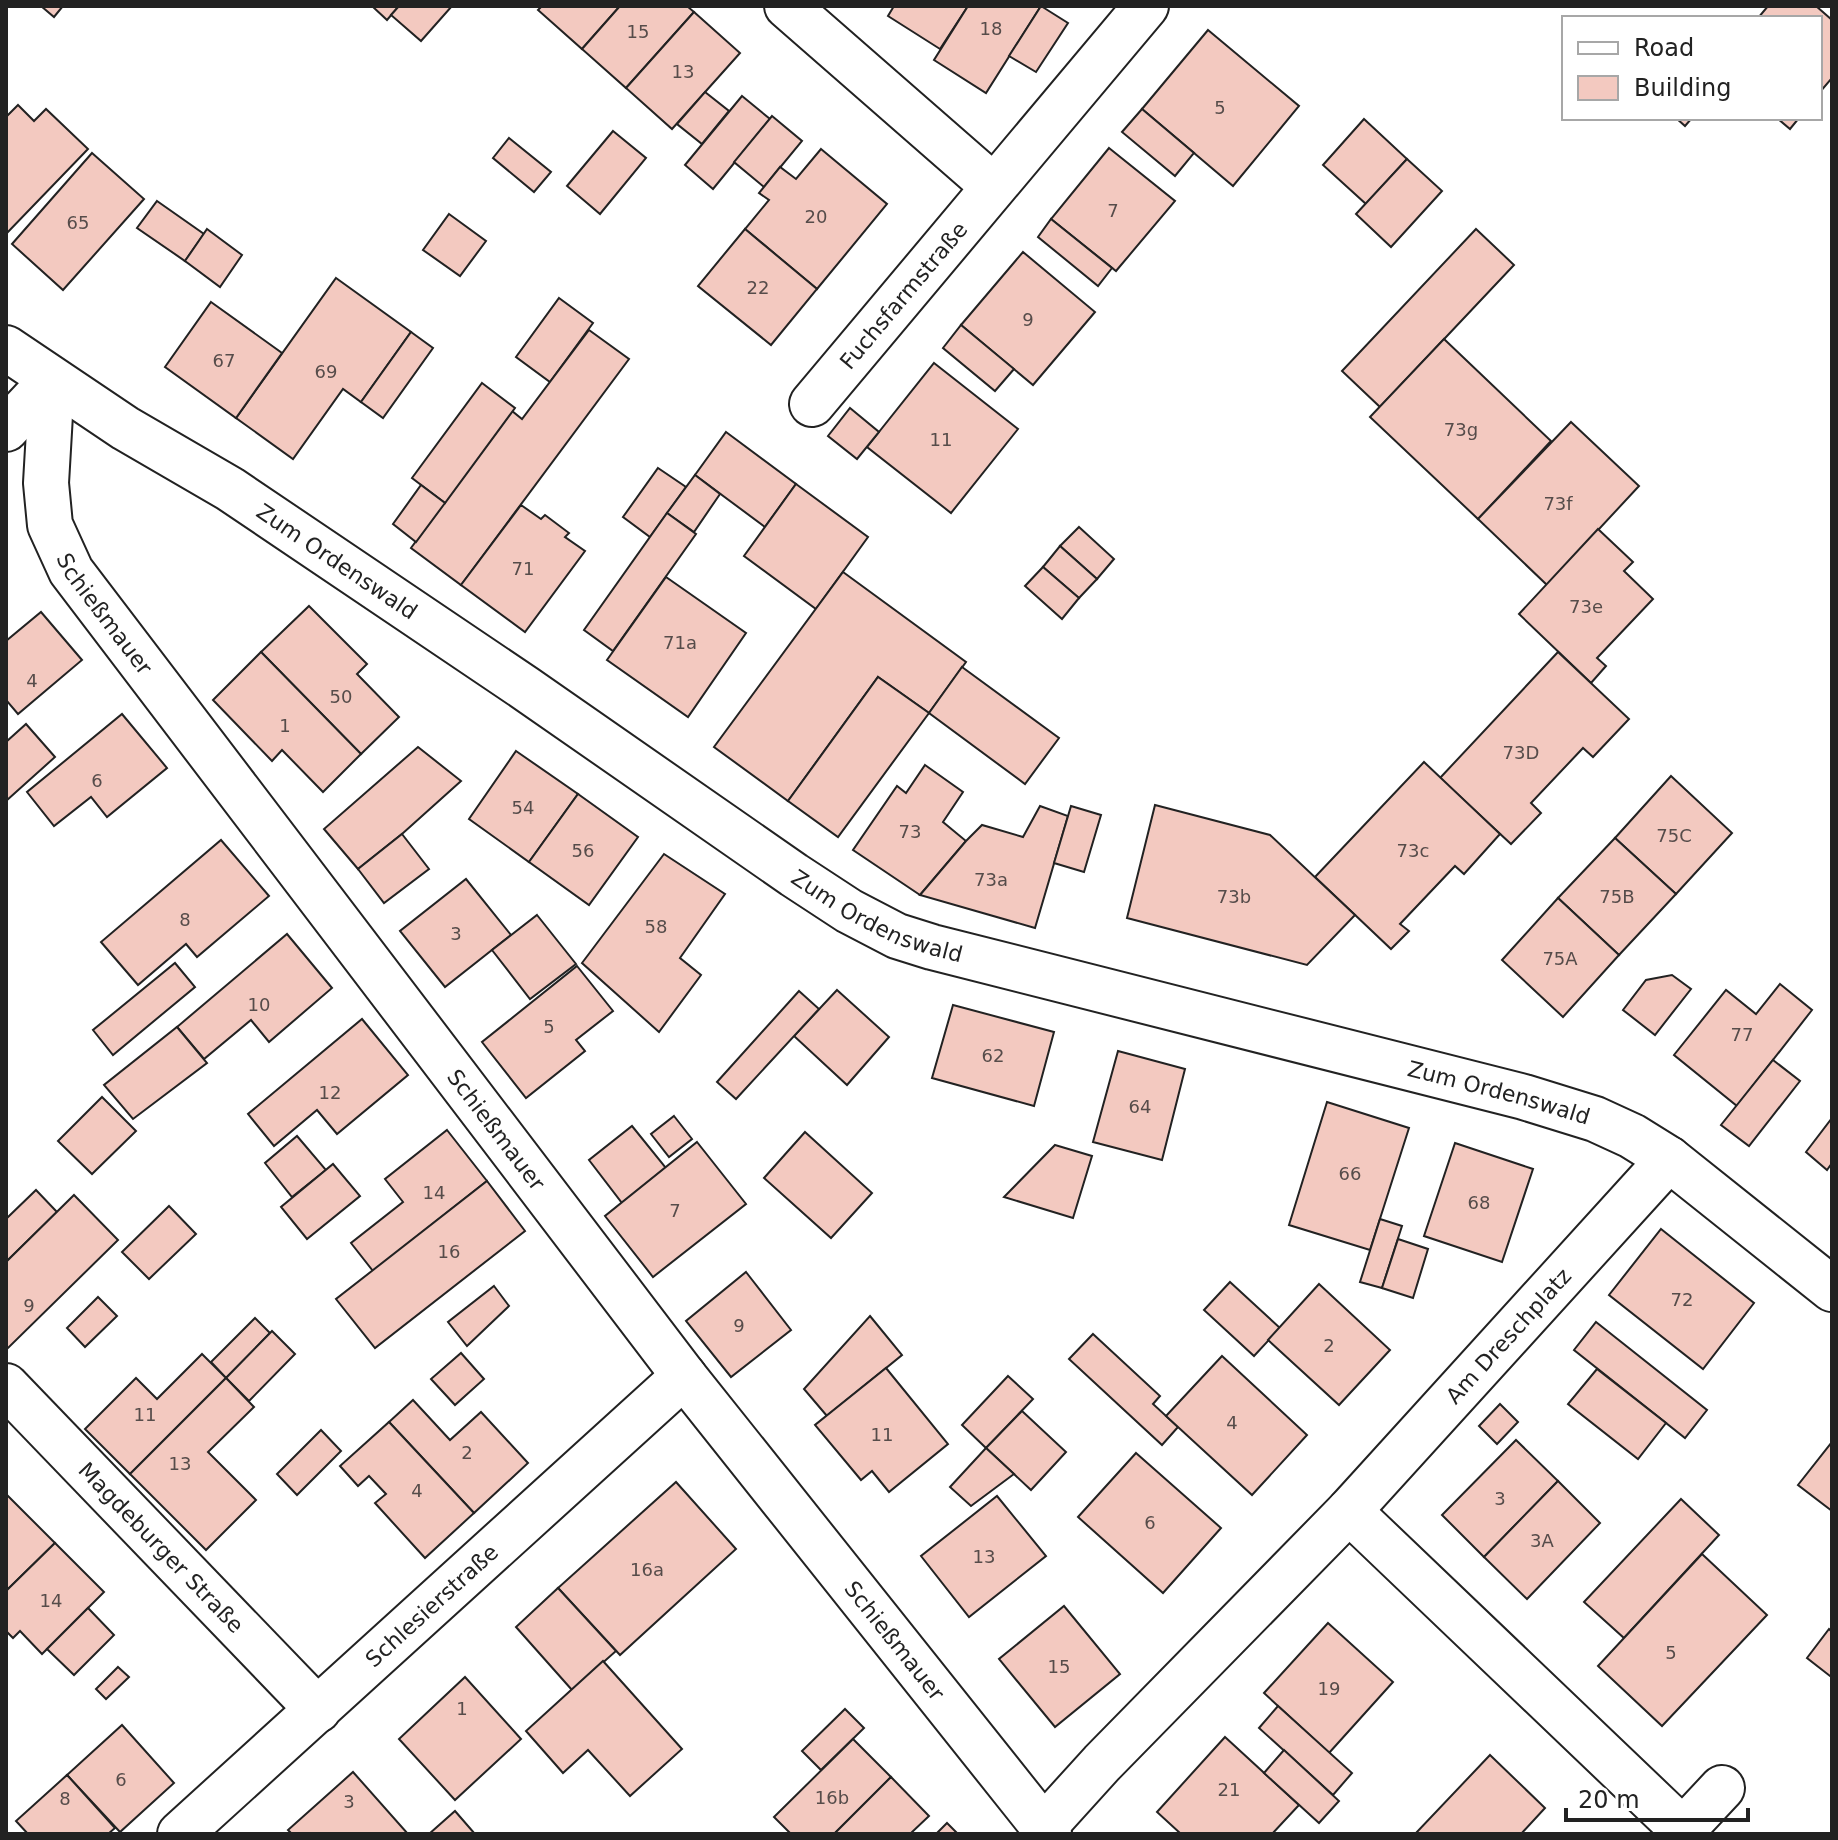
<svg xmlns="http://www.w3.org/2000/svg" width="1838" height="1840" font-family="'DejaVu Sans',sans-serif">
	<rect width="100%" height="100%" fill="#fff"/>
	<g fill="#f3c9c0" stroke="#222" stroke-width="2">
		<polygon points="41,6 63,6 54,17"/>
		<polygon points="372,6 399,6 387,20"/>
		<polygon points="399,6 452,6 421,41 391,15"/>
		<polygon points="542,6 620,6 582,49 538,10"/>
		<polygon points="620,6 687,6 694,12 626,88 582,49"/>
		<polygon points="894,6 968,6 940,49 888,16"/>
		<polygon points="968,6 1041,6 986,93 934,60"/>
		<polygon points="1041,6 1068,23 1036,72 1009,56"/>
		<polygon points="1768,6 1816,6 1832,20 1832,78 1820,92 1820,18 1758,18"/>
		<polygon points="694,12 740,53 672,129 626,88"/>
		<polygon points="1208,30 1299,106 1233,186 1142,109"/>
		<polygon points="705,92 729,111 702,144 677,124"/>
		<polygon points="742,96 770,119 713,189 685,165"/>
		<polygon points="18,105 34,121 46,109 88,149 6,234 6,117"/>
		<polygon points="1142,109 1194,153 1175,176 1122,132"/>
		<polygon points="772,116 802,141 764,187 734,162"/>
		<polygon points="1676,118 1692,118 1685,126"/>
		<polygon points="1777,118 1799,118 1790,129"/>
		<polygon points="1364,119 1407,159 1366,204 1323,165"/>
		<polygon points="613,131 646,158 600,214 567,186"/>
		<polygon points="509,138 551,172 534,192 493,158"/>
		<polygon points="1109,148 1175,201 1116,271 1051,219"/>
		<polygon points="821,149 887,204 817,289 745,229 769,200 759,193 780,167 796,179"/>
		<polygon points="92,153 144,199 63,290 12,244"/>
		<polygon points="1407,159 1442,191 1391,247 1356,214"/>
		<polygon points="157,201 204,234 185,261 137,228"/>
		<polygon points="449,214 486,241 460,276 423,250"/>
		<polygon points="1051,219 1112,268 1098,286 1038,237"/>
		<polygon points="207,229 242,255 220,287 185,261"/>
		<polygon points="745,229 817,289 771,345 698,286"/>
		<polygon points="1476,229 1514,265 1380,407 1342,371"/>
		<polygon points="1023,252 1095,312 1033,385 961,325"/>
		<polygon points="336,278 411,332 361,402 343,389 293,459 236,418"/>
		<polygon points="559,298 593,323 550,382 516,357"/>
		<polygon points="211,302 282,353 236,418 165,367"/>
		<polygon points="961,325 1014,369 995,391 943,348"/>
		<polygon points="589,330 629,359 461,585 411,548 512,411 522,419"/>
		<polygon points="411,332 433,348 383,418 361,402"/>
		<polygon points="1444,339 1551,441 1478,519 1370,417"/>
		<polygon points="934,363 1018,429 951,513 867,447"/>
		<polygon points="482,383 515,408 445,503 412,478"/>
		<polygon points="850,408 879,432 857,459 828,436"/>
		<polygon points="1571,422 1639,486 1547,585 1478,519"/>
		<polygon points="726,432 796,484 765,527 695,475"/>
		<polygon points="658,468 686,487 650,537 623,517"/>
		<polygon points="695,475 720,494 694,532 667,513"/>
		<polygon points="796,484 868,537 816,609 744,556"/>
		<polygon points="421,485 445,503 416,542 393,524"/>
		<polygon points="521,505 541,519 545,515 569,533 565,537 585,551 525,632 461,585"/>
		<polygon points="667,513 696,534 613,651 584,630"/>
		<polygon points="1079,527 1114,559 1097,579 1060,546"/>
		<polygon points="1598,529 1633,562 1624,571 1653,599 1597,658 1606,666 1591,683 1519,614"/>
		<polygon points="1060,546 1097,579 1079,598 1043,567"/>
		<polygon points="1043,567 1079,598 1062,619 1025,586"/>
		<polygon points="843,572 966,662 929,713 878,677 788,801 714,747"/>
		<polygon points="666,577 746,633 688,717 607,660"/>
		<polygon points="309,606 367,664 357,674 399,717 361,754 261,652"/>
		<polygon points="41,612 82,660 18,714 6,700 6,641"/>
		<polygon points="261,652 361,754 323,792 282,750 272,761 213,700"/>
		<polygon points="1558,652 1629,719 1593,757 1583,748 1531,803 1541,813 1511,844 1440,778"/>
		<polygon points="962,667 1059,738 1025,784 929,713"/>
		<polygon points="878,677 929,713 838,837 788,801"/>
		<polygon points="122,714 167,768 107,817 91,797 54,826 27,792"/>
		<polygon points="26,724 55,757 6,801 6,742"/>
		<polygon points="418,747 461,781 402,834 358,869 324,829"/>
		<polygon points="516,751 578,794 529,862 469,819"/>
		<polygon points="1424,762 1500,834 1464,874 1455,866 1400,924 1409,931 1391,949 1315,877"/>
		<polygon points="925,765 963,792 943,822 966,841 920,895 853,850 897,786 906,793"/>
		<polygon points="1671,776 1732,833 1676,894 1615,838"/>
		<polygon points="578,794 638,837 589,905 529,862"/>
		<polygon points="1155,805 1270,835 1355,915 1307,965 1127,918"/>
		<polygon points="1040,806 1068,816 1035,928 920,895 966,841 982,825 1023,837"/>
		<polygon points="1071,806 1101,815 1084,872 1054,863"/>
		<polygon points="402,834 429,869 384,903 358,869"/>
		<polygon points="1615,838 1676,894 1619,955 1558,898"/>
		<polygon points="221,840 269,896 197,957 186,944 138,985 101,942"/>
		<polygon points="664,854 725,894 680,958 701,975 659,1032 582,963"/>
		<polygon points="466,879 511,935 445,987 400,931"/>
		<polygon points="1558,898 1619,955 1563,1017 1502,960"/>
		<polygon points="537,915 576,964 530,999 492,950"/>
		<polygon points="287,934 332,988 269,1042 251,1020 204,1059 177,1027"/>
		<polygon points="175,963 195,987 113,1055 93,1030"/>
		<polygon points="577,966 613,1011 576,1040 585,1051 526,1098 482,1042"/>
		<polygon points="1672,975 1691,989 1655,1035 1623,1010 1646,980"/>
		<polygon points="1780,984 1812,1010 1737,1106 1674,1055 1726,990 1756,1014"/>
		<polygon points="837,990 889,1037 847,1085 794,1036"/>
		<polygon points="799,991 819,1009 736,1099 717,1082"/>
		<polygon points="953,1005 1054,1032 1034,1106 932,1078"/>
		<polygon points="362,1019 408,1075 337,1134 317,1110 274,1146 248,1114"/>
		<polygon points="177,1027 207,1063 133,1119 104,1085"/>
		<polygon points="1118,1051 1185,1069 1162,1160 1093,1142"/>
		<polygon points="1773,1060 1800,1081 1749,1146 1721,1125"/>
		<polygon points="102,1097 136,1131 92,1174 58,1141"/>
		<polygon points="1327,1102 1409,1128 1370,1250 1289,1225"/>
		<polygon points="674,1116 692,1139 669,1157 651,1134"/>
		<polygon points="1832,1118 1832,1163 1827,1170 1806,1152"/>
		<polygon points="632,1126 666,1168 622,1203 589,1160"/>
		<polygon points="447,1130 487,1181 373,1271 351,1243 403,1202 385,1179"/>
		<polygon points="805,1132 872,1193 831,1238 764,1178"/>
		<polygon points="297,1136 326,1170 292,1197 265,1163"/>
		<polygon points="697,1142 746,1204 653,1277 605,1216"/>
		<polygon points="1455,1143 1533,1169 1502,1262 1424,1236"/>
		<polygon points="1055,1145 1092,1156 1073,1218 1004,1197"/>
		<polygon points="333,1164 360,1196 307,1239 281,1207"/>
		<polygon points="487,1181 525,1231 375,1348 336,1299"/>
		<polygon points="36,1190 57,1212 6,1262 6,1219"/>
		<polygon points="74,1195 118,1240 7,1349 6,1262"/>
		<polygon points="169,1206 196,1234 149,1279 122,1252"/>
		<polygon points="1380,1219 1402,1226 1382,1288 1360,1282"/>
		<polygon points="1661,1229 1754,1303 1703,1369 1609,1295"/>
		<polygon points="1398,1239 1428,1249 1413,1298 1382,1288"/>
		<polygon points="746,1272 791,1330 731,1377 686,1321"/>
		<polygon points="1230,1282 1280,1328 1254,1356 1204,1310"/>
		<polygon points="1319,1284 1390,1350 1339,1405 1268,1340"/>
		<polygon points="494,1286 509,1306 467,1346 448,1322"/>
		<polygon points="98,1297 117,1316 85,1347 67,1328"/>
		<polygon points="870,1316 902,1355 827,1416 804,1389"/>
		<polygon points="255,1318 270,1333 226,1378 211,1362"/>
		<polygon points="1596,1322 1707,1410 1685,1438 1574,1350"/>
		<polygon points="272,1331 295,1354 249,1401 226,1378"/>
		<polygon points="1093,1334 1160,1396 1153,1404 1178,1427 1162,1445 1069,1359"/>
		<polygon points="461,1353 484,1379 455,1405 431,1379"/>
		<polygon points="202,1354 226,1378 130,1474 85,1429 136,1378 157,1399"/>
		<polygon points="1222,1356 1307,1435 1252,1495 1166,1416"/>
		<polygon points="886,1368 948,1444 889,1492 872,1471 861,1480 815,1425"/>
		<polygon points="1597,1369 1666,1423 1638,1459 1568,1404"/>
		<polygon points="1008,1376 1033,1399 986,1448 962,1425"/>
		<polygon points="226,1378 254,1407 208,1452 256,1500 206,1550 130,1474"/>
		<polygon points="413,1400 450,1440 481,1412 528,1463 474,1513 389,1422"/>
		<polygon points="1500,1404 1518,1422 1497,1444 1479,1426"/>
		<polygon points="1022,1411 1066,1452 1031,1490 986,1448"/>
		<polygon points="389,1422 474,1513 425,1558 375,1503 386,1494 369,1476 358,1486 340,1466"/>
		<polygon points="321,1430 341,1451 297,1495 277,1474"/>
		<polygon points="1516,1440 1558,1481 1484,1557 1442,1515"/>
		<polygon points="1832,1442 1832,1511 1798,1485"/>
		<polygon points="986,1448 1014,1474 971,1506 950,1487"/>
		<polygon points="1136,1453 1221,1528 1163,1593 1078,1517"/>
		<polygon points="1558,1481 1600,1523 1527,1599 1484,1557"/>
		<polygon points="676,1482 736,1549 620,1655 558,1588"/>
		<polygon points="6,1494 55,1543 6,1591"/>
		<polygon points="997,1496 1046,1556 969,1617 921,1556"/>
		<polygon points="1681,1499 1719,1535 1624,1638 1584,1602"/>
		<polygon points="55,1543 104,1592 42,1654 20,1631 13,1638 6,1631 6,1591"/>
		<polygon points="1702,1554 1767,1615 1662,1726 1598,1666"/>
		<polygon points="558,1588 616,1651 572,1690 516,1627"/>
		<polygon points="1064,1606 1120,1674 1055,1727 999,1659"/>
		<polygon points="88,1608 114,1635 74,1675 47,1649"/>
		<polygon points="1328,1623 1393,1682 1329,1753 1264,1693"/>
		<polygon points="1829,1629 1832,1632 1832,1674 1830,1676 1807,1658"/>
		<polygon points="603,1661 682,1749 630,1796 588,1750 563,1773 526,1731"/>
		<polygon points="118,1667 129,1677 106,1699 96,1689"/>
		<polygon points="465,1677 521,1739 455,1800 399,1739"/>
		<polygon points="1278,1706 1352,1773 1333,1795 1259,1728"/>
		<polygon points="845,1709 864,1728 821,1770 802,1751"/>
		<polygon points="122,1725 174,1783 120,1832 67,1775"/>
		<polygon points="1225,1737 1299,1805 1272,1834 1181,1834 1157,1812"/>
		<polygon points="853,1739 891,1777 834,1834 791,1834 774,1817"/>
		<polygon points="1284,1750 1339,1801 1319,1823 1264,1773"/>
		<polygon points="1490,1755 1545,1808 1521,1834 1415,1834"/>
		<polygon points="353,1772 408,1834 292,1834 288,1830"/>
		<polygon points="67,1775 115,1828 108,1834 28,1834 16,1821"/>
		<polygon points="891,1777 929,1816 910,1834 834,1834"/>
		<polygon points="455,1811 475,1834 429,1834"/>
		<polygon points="947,1823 958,1834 936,1834"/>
	</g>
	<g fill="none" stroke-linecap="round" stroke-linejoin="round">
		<g stroke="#222" stroke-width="48">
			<g id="minor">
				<polyline points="787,6 993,186"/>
				<path id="s1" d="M6,348L125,428L230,489L525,688L794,875L849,911L897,936L932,947L1524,1097L1595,1119L1632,1136L1669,1159L1832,1289"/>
				<path id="s2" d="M52,380L46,483L50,525L71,571L684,1376L1049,1834"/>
				<path id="s3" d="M812,404L1146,6"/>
				<polyline points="6,429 52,380"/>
				<path id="s4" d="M6,1386L318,1710"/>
				<polyline points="1349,1511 1683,1830"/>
				<path id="s5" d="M1044,1827L1102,1763L1349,1511L1669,1159"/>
				<path id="s6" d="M180,1834L684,1376"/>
				<polyline points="1679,1834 1722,1788"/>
			</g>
		</g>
		<use href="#minor" stroke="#fff" stroke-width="44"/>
	</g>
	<g text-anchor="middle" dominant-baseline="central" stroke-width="6" stroke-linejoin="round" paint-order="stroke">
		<g font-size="18" fill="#564c4a">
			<text x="991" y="28">18</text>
			<text x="638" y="31">15</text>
			<text x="683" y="71">13</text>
			<text x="1220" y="107">5</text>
			<text x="1113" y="210">7</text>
			<text x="816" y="216">20</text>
			<text x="78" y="222">65</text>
			<text x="758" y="287">22</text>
			<text x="1028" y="319">9</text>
			<text x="224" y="360">67</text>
			<text x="326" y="371">69</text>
			<text x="1461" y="429">73g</text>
			<text x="941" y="439">11</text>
			<text x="1558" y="503">73f</text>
			<text x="523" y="568">71</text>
			<text x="1586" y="606">73e</text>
			<text x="680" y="642">71a</text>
			<text x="32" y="680">4</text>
			<text x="341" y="696">50</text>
			<text x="285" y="725">1</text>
			<text x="1521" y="752">73D</text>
			<text x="97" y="780">6</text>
			<text x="523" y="807">54</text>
			<text x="910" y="831">73</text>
			<text x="1674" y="835">75C</text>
			<text x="583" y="850">56</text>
			<text x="1413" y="850">73c</text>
			<text x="991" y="879">73a</text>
			<text x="1234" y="896">73b</text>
			<text x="1617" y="896">75B</text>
			<text x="185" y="919">8</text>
			<text x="656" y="926">58</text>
			<text x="456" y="933">3</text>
			<text x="1560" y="958">75A</text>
			<text x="259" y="1004">10</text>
			<text x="549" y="1026">5</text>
			<text x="1742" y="1034">77</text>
			<text x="993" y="1055">62</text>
			<text x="330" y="1092">12</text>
			<text x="1140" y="1106">64</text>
			<text x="1350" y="1173">66</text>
			<text x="434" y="1192">14</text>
			<text x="1479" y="1202">68</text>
			<text x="675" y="1210">7</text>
			<text x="449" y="1251">16</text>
			<text x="1682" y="1299">72</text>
			<text x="29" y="1305">9</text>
			<text x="739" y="1325">9</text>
			<text x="1329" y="1345">2</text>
			<text x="145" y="1414">11</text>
			<text x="1232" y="1422">4</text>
			<text x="882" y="1434">11</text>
			<text x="467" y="1452">2</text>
			<text x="180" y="1463">13</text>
			<text x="417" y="1490">4</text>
			<text x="1500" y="1498">3</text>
			<text x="1150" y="1522">6</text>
			<text x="1542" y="1540">3A</text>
			<text x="984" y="1556">13</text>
			<text x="647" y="1569">16a</text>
			<text x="51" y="1600">14</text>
			<text x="1671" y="1652">5</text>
			<text x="1059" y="1666">15</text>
			<text x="1329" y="1688">19</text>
			<text x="462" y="1708">1</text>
			<text x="121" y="1779">6</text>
			<text x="1229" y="1789">21</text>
			<text x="832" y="1797">16b</text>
			<text x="65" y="1798">8</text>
			<text x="349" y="1801">3</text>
		</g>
		<g font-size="22" fill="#222" stroke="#fff">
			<text stroke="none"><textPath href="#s3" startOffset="142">Fuchsfarmstraße</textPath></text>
			<text stroke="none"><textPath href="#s1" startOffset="394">Zum Ordenswald</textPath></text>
			<text stroke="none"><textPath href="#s2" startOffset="250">Schießmauer</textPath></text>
			<text stroke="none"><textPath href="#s1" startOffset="1042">Zum Ordenswald</textPath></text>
			<text stroke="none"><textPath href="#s1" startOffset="1690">Zum Ordenswald</textPath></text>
			<text stroke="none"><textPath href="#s2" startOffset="898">Schießmauer</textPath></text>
			<text stroke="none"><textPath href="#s5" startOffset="676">Am Dreschplatz</textPath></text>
			<text stroke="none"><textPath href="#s4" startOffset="224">Magdeburger Straße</textPath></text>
			<text stroke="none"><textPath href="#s6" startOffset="340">Schlesierstraße</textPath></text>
			<text stroke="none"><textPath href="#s2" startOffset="1546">Schießmauer</textPath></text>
		</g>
	</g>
	<rect width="1838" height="1840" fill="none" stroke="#222222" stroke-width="16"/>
	<rect x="1562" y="16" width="260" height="104" fill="#ffffff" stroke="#a7a7a7" stroke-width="2"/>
	<rect x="1578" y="42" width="40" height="12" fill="#ffffff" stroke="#a7a7a7" stroke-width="2"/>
	<text x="1634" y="56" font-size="24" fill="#222222">Road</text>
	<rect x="1578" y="76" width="40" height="24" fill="#f3c9c0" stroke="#a7a7a7" stroke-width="2"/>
	<text x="1634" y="96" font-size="24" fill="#222222">Building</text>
	<path d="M1566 1808v12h182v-12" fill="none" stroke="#222222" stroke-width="4"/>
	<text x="1578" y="1808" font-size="24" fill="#222222" stroke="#ffffff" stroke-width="6" paint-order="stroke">20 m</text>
</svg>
